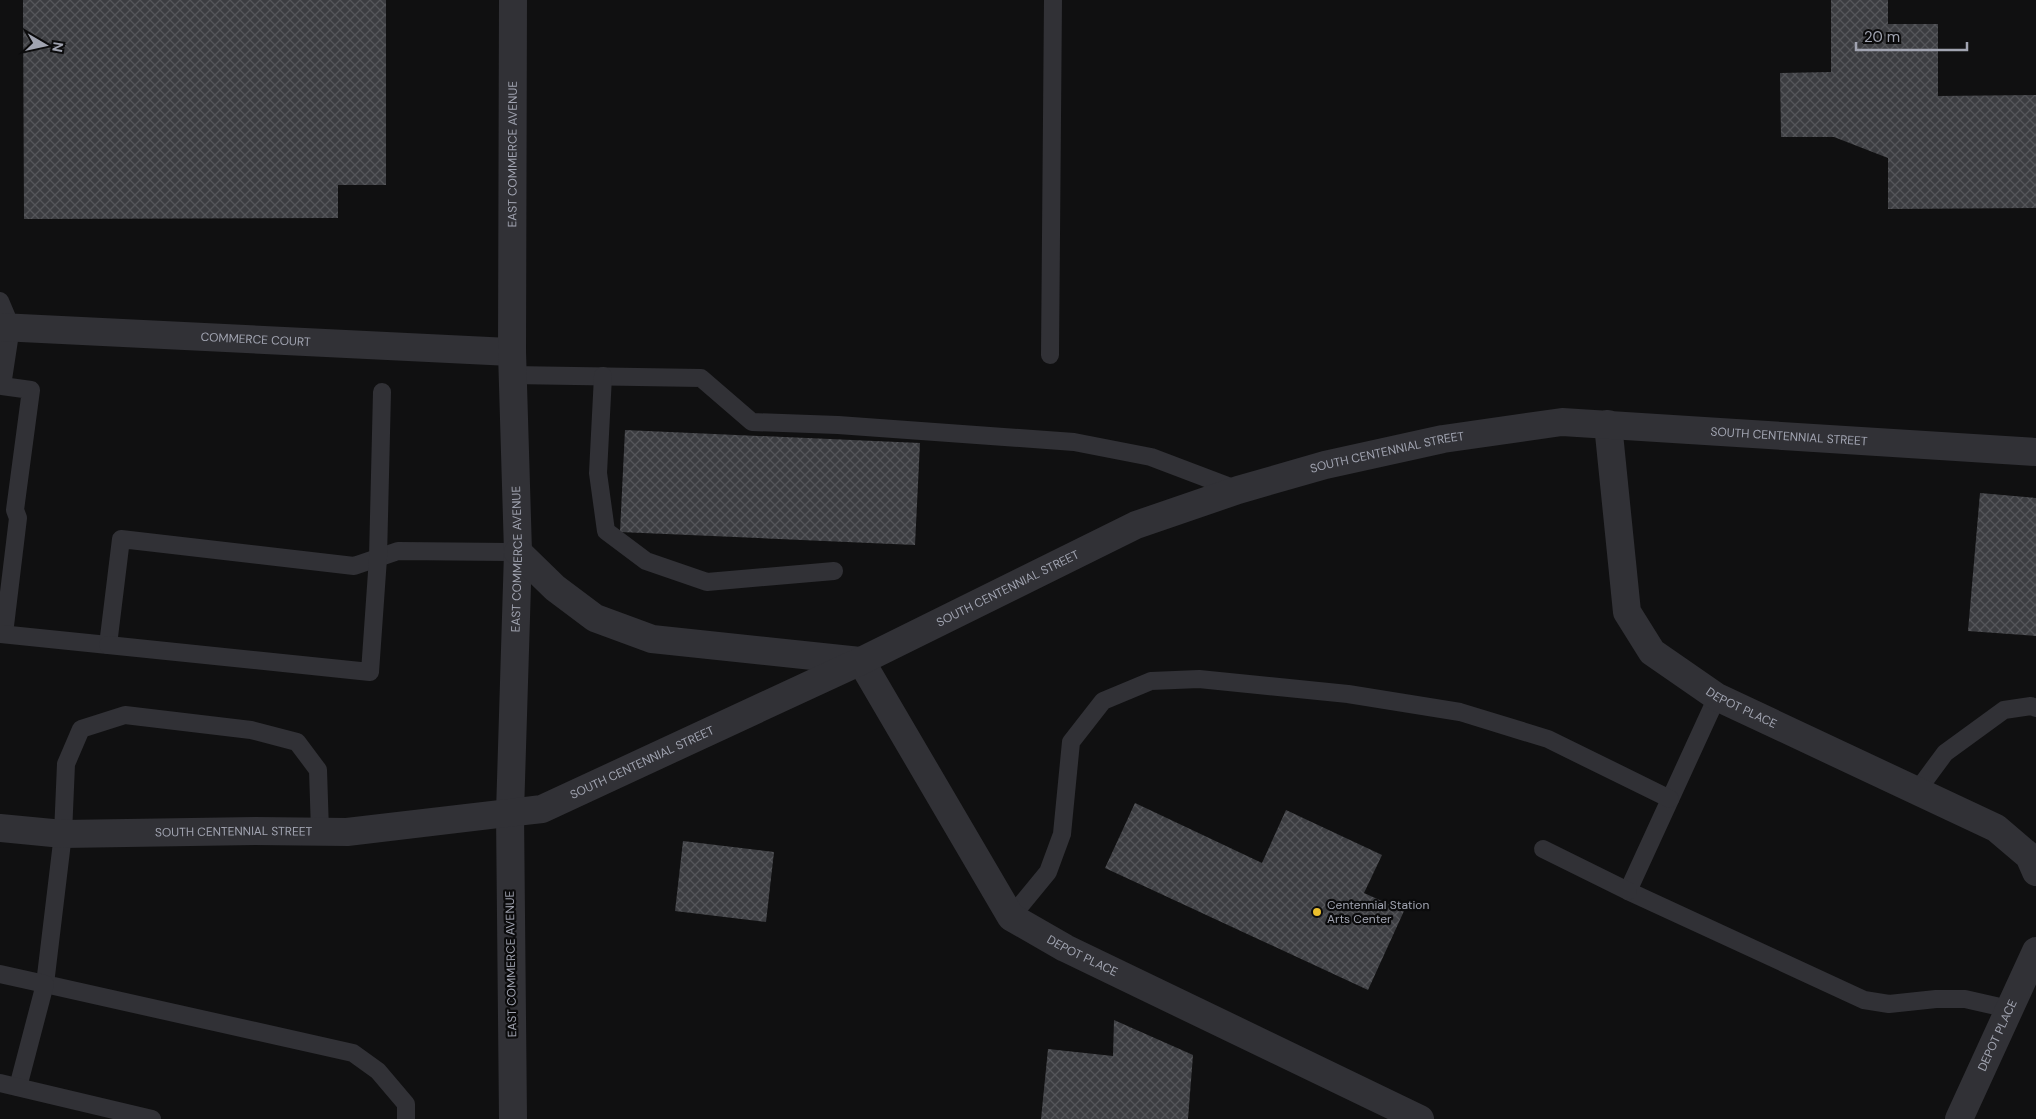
<svg xmlns="http://www.w3.org/2000/svg" width="2036" height="1119" font-family="'DM Sans',sans-serif">
	<defs>
		<pattern id="building-cross-hatch" width="8" height="8" patternUnits="userSpaceOnUse" patternTransform="scale(1.25)"><rect width="8" height="8" fill="#3c3d41"/><path d="M0 0l8 8M0 8l8-8" fill="none" stroke="#55565a"/></pattern>
	</defs>
	<rect width="100%" height="100%" fill="#101011"/>
	<g fill="url(#building-cross-hatch)">
		<polygon points="23,0 386,0 386,185 338,185 338,218 24,219"/>
		<polygon points="1831,0 1888,0 1888,24 1938,24 1938,96 2036,95 2036,208 1888,209 1888,158 1834,137 1781,137 1780,73 1831,72"/>
		<polygon points="625,430 920,443 915,545 620,532"/>
		<polygon points="1980,493 2036,498 2036,636 1968,631"/>
		<polygon points="1135,803 1262,863 1286,810 1382,855 1364,893 1404,911 1368,990 1105,868"/>
		<polygon points="683,841 774,852 766,922 675,911"/>
		<polygon points="1114,1020 1193,1055 1188,1119 1041,1119 1048,1049 1113,1056"/>
	</g>
	<g fill="none" stroke-linecap="round" stroke-linejoin="round">
		<g stroke="#313136" stroke-width="18">
			<polyline points="0,301 11,327 2,386 31,390 15,510 18,518 4,634"/>
			<polyline points="1050,355 1053,0"/>
			<polyline points="512,375 701,378 752,422 838,425 1074,442 1151,457 1238,490"/>
			<polyline points="603,376 598,473 606,531 646,561 707,582 834,571"/>
			<polyline points="0,634 108,645 121,539 354,566 398,551 518,552"/>
			<polyline points="108,645 370,672 378,558 382,392"/>
			<polyline points="1717,697 1628,891 1864,1000 1889,1004 1936,999 1965,999 2009,1009"/>
			<polyline points="1917,791 1945,753 2004,710 2031,706 2036,708"/>
			<polyline points="320,831 318,770 297,742 251,730 125,715 81,729 66,764 63,834 45,984 353,1053 378,1071 406,1104 406,1119"/>
			<polyline points="1543,849 1628,891"/>
			<polyline points="1011,917 1048,872 1062,834 1071,742 1103,701 1151,681 1199,679 1348,694 1460,712 1548,739 1670,799"/>
			<polyline points="0,974 45,984 18,1087"/>
			<polyline points="0,1083 152,1119"/>
		</g>
		<g stroke="#313136" stroke-width="28">
			<path id="s1" d="M0,327L512,352"/>
			<path id="s2" d="M1608,424L1627,612L1652,652L1717,697L1996,828L2029,856L2036,872"/>
			<path id="s3" d="M861,661L1011,917L1065,948L1420,1119"/>
			<path id="s4" d="M513,1119L510,813L518,552L512,352L513,0"/>
			<path id="s5" d="M1959,1119L2036,951"/>
		</g>
		<g stroke="#313136" stroke-width="28">
			<polyline points="518,552 555,588 595,618 652,639 860,661"/>
			<path id="s6" d="M0,828L63,834L255,831L347,832L542,809L861,661L1136,525L1238,490L1325,465L1443,439L1562,422L2036,452"/>
		</g>
	</g>
	<circle fill="#ebbf2d" stroke="#0b0b0c" stroke-width="2" cx="1317" cy="912" r="5"/>
	<g text-anchor="middle" dominant-baseline="central" stroke-width="4.5" stroke-linejoin="round" paint-order="stroke">
		<g font-size="12" fill="#a1a4b1" stroke="#0b0b0c">
			<text stroke="none"><textPath href="#s4" startOffset="965">EAST COMMERCE AVENUE</textPath></text>
			<text stroke="none"><textPath href="#s1" startOffset="256">COMMERCE COURT</textPath></text>
			<text stroke="none"><textPath href="#s6" startOffset="1869">SOUTH CENTENNIAL STREET</textPath></text>
			<text stroke="none"><textPath href="#s6" startOffset="1464">SOUTH CENTENNIAL STREET</textPath></text>
			<text stroke="none"><textPath href="#s4" startOffset="560">EAST COMMERCE AVENUE</textPath></text>
			<text stroke="none"><textPath href="#s6" startOffset="1059">SOUTH CENTENNIAL STREET</textPath></text>
			<text stroke="none"><textPath href="#s2" startOffset="342">DEPOT PLACE</textPath></text>
			<text stroke="none"><textPath href="#s6" startOffset="654">SOUTH CENTENNIAL STREET</textPath></text>
			<text stroke="none"><textPath href="#s6" startOffset="234">SOUTH CENTENNIAL STREET</textPath></text>
			<text stroke="none"><textPath href="#s3" startOffset="378">DEPOT PLACE</textPath></text>
			<text transform="translate(511 964) rotate(-91)">EAST COMMERCE AVENUE</text>
			<text stroke="none"><textPath href="#s5" startOffset="92">DEPOT PLACE</textPath></text>
		</g>
		<g font-size="12" fill="#a1a4b1" stroke="#0b0b0c" text-anchor="start">
			<text x="1327" y="905">Centennial Station<tspan x="1327" dy="14">Arts Center</tspan></text>
		</g>
	</g>
	<g transform="translate(45 45) rotate(99)" stroke="#0b0b0c" stroke-width="4" paint-order="stroke">
	<path d="M0-4L9 19L0 12L-9 19Z" fill="#a1a4b1"/>
	<text y="-8" font-size="14" font-weight="bold" text-anchor="middle" fill="#a1a4b1">N</text>
	</g>
	<path d="M1856 42v8h111v-8" fill="none" stroke="#a1a4b1" stroke-width="2.5"/>
	<text x="1864" y="42" font-size="15" fill="#a1a4b1" stroke="#0b0b0c" stroke-width="4" paint-order="stroke">20 m</text>
</svg>
